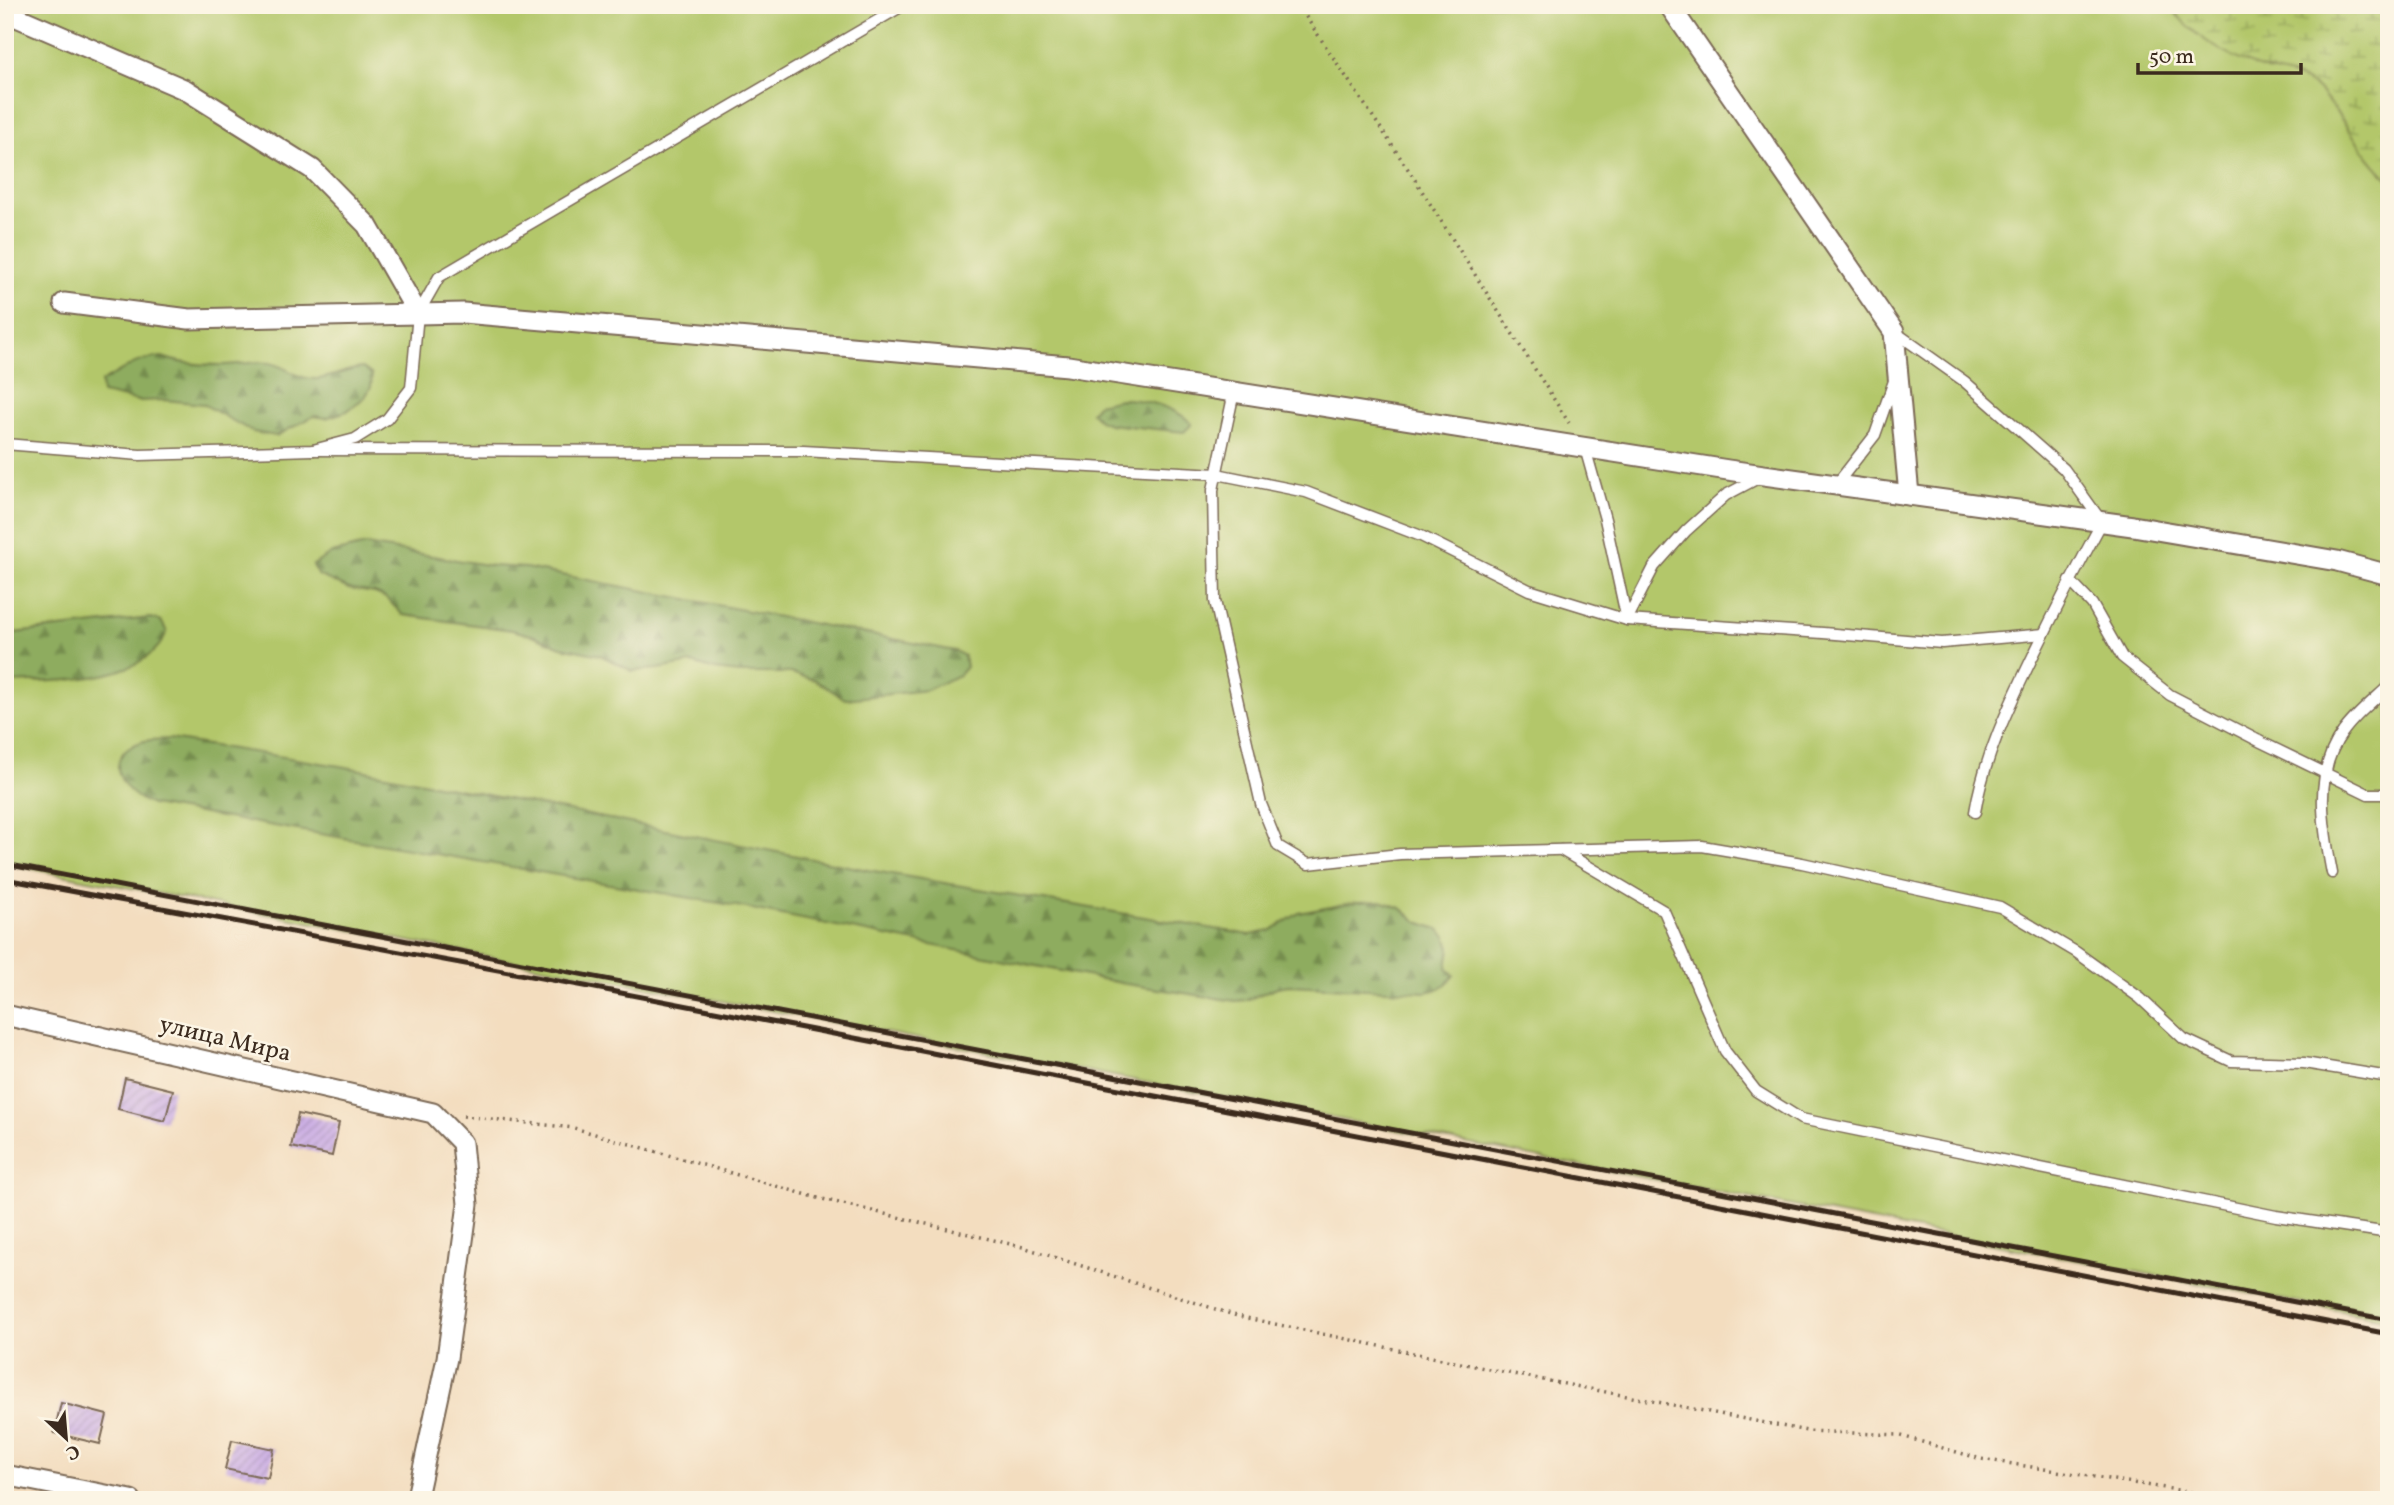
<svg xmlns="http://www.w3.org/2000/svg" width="2394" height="1505" font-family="Vollkorn,serif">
	<defs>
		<pattern id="forest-firs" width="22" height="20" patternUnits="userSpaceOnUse" patternTransform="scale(1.75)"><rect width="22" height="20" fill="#8eac5f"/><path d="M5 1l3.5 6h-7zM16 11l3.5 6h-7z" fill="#758c4e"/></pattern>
		<pattern id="wetland-marsh" width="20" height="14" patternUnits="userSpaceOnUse" patternTransform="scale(1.75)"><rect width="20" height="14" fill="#b3c76b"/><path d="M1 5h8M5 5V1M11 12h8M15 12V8" fill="none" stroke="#93a257"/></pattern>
		<pattern id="building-hatch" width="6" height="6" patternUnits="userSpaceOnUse" patternTransform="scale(1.75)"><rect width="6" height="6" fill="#c9aae5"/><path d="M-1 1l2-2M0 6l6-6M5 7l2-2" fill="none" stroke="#a48bb9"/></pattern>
	</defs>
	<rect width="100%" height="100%" fill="#fcf5e5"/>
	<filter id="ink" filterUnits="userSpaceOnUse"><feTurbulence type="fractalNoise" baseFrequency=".0143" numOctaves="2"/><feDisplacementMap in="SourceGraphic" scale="14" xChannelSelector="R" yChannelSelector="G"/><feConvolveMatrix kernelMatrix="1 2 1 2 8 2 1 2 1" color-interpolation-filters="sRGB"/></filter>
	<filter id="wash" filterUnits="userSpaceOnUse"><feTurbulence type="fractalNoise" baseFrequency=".00686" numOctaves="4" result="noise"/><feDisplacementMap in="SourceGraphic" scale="28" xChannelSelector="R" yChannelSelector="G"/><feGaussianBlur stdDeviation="1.57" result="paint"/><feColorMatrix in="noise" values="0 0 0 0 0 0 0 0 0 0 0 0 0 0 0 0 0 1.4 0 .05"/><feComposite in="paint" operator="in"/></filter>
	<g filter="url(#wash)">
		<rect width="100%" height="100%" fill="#f3ddbf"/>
		<polygon fill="#b3c76b" stroke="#777844" stroke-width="2" points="5,5 2389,5 2389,1320 5,864"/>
		<g fill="url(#forest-firs)" stroke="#646b3e" stroke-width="2">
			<path d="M162,357C180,364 201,365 221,365C237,365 253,361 270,363C286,366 297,379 315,379C330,379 345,369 363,368L372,375L371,387L365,397L347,411L326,418L314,416L276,436L253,432L203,404L165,400L139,401L102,393L101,382C125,369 132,360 162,357Z"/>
			<path d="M1120,399C1144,399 1175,406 1192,424L1184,432L1109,424L1099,420L1091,412L1098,404Z"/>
			<polygon points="366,545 493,566 526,568 955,651 964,656 966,667 959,675 927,690 845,699 815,680 791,673 739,673 715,670 692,663 658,669 632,671 600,655 561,647 535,636 512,630 403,615 386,598 375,593 349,589 318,575 313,565 332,553"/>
			<path d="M150,618L161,621L167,631C149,684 52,681 5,683V634Z"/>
			<path d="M170,739L346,767L868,870L1250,935L1270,931L1299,913L1357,902L1381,901L1401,908L1418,922L1438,929L1446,936L1450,948L1447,968L1454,975C1446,986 1439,990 1426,992L1289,985L1277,987L1247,1000L1235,1001L1126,984L737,906L152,805C122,794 99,757 141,742C150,739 161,740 170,739Z"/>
		</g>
		<path fill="url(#wetland-marsh)" stroke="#777844" stroke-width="2" d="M2169,5H2389V179C2365,157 2350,128 2329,103C2325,98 2320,91 2315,87C2302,77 2286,75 2270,71C2230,59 2195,40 2169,5Z"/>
		<g id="blocks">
			<g fill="url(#building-hatch)">
				<polygon points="125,1078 173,1090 165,1121 118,1109"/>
				<polygon points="298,1114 339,1123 332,1156 291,1147"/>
				<polygon points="61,1403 107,1415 100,1444 54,1433"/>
				<polygon points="232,1440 274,1449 268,1478 225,1469"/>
			</g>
		</g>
	</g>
	<g filter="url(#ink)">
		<use href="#blocks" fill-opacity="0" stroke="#7b6956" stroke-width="2"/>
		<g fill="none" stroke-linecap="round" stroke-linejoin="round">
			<g stroke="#7b6956" stroke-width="13">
				<g id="service">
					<path d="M1895,332L1964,381L2064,469L2102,522C2078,566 2055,611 2033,656C2009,706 1984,757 1975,812"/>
					<polyline points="1234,392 1213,490 1215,601 1261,804 1278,846 1308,864 1400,854 1702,846 1802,863 2000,907 2076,952 2140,998 2184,1039 2231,1061 2304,1063 2389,1077"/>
					<polyline points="5,444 140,455 313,450 355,439 387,419 411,388 418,314 439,277 904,5"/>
					<polyline points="1585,448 1605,519 1627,620 1654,567 1686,531 1726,495 1760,477"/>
					<polyline points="313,450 803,451 1217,474 1306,492 1421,536 1529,590 1627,620 1823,633 1942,643 2044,634"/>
					<polyline points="1836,485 1875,435 1894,381"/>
					<polyline points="2070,581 2092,604 2122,657 2170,695 2261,742 2368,794 2389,794"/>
					<polyline points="1561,850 1664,911 1725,1051 1756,1091 1801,1119 2276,1216 2389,1233"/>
					<path d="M2332,873C2323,827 2313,772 2343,732C2355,715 2374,700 2389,686"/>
				</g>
			</g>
			<g stroke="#7b6956" stroke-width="23">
				<g id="minor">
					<polyline points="1669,5 1894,332 1909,495"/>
					<polyline points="5,12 186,90 312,169 367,225 418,314"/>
					<polyline points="64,303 189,319 463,313 1068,366 1728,470 2133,526 2337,561 2389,575"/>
					<polyline points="5,1015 433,1113 462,1143 468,1204 447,1358 417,1497 414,1500"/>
					<polyline points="5,1475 131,1500"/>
				</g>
			</g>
			<g stroke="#7b6956" stroke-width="3.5" stroke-dasharray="2 5" stroke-linecap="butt">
				<polyline points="1298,5 1410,172 1569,423"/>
				<polyline points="463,1116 574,1128 818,1198 1023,1247 1237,1316 1508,1373 1807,1431 1898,1435 1981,1459 2228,1498 2253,1500"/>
			</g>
			<use href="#service" stroke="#fff" stroke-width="10"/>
			<use href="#minor" stroke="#fff" stroke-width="19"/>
			<g stroke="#3b2a1e" stroke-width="5">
				<polyline points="5,864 2389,1320"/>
				<polyline points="5,879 590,987 2389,1334"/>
			</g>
		</g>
	</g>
	<g text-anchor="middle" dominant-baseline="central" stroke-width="5" stroke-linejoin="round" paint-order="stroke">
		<g font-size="24" fill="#3b2a1e" stroke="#fcf5e5">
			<text transform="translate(225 1040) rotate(13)">улица Мира</text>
		</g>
	</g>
	<rect width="2394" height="1505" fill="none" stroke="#fcf5e5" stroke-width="28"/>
	<g transform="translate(66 1438) rotate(154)" stroke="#fcf5e5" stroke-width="5" paint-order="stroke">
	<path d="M0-5L12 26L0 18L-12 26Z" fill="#3b2a1e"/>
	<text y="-10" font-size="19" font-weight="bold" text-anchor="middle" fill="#3b2a1e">С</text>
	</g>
	<path d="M2138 63v10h163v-10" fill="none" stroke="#3b2a1e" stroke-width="3.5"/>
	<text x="2149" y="63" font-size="21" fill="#3b2a1e" stroke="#fcf5e5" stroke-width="5" paint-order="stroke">50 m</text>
</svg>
